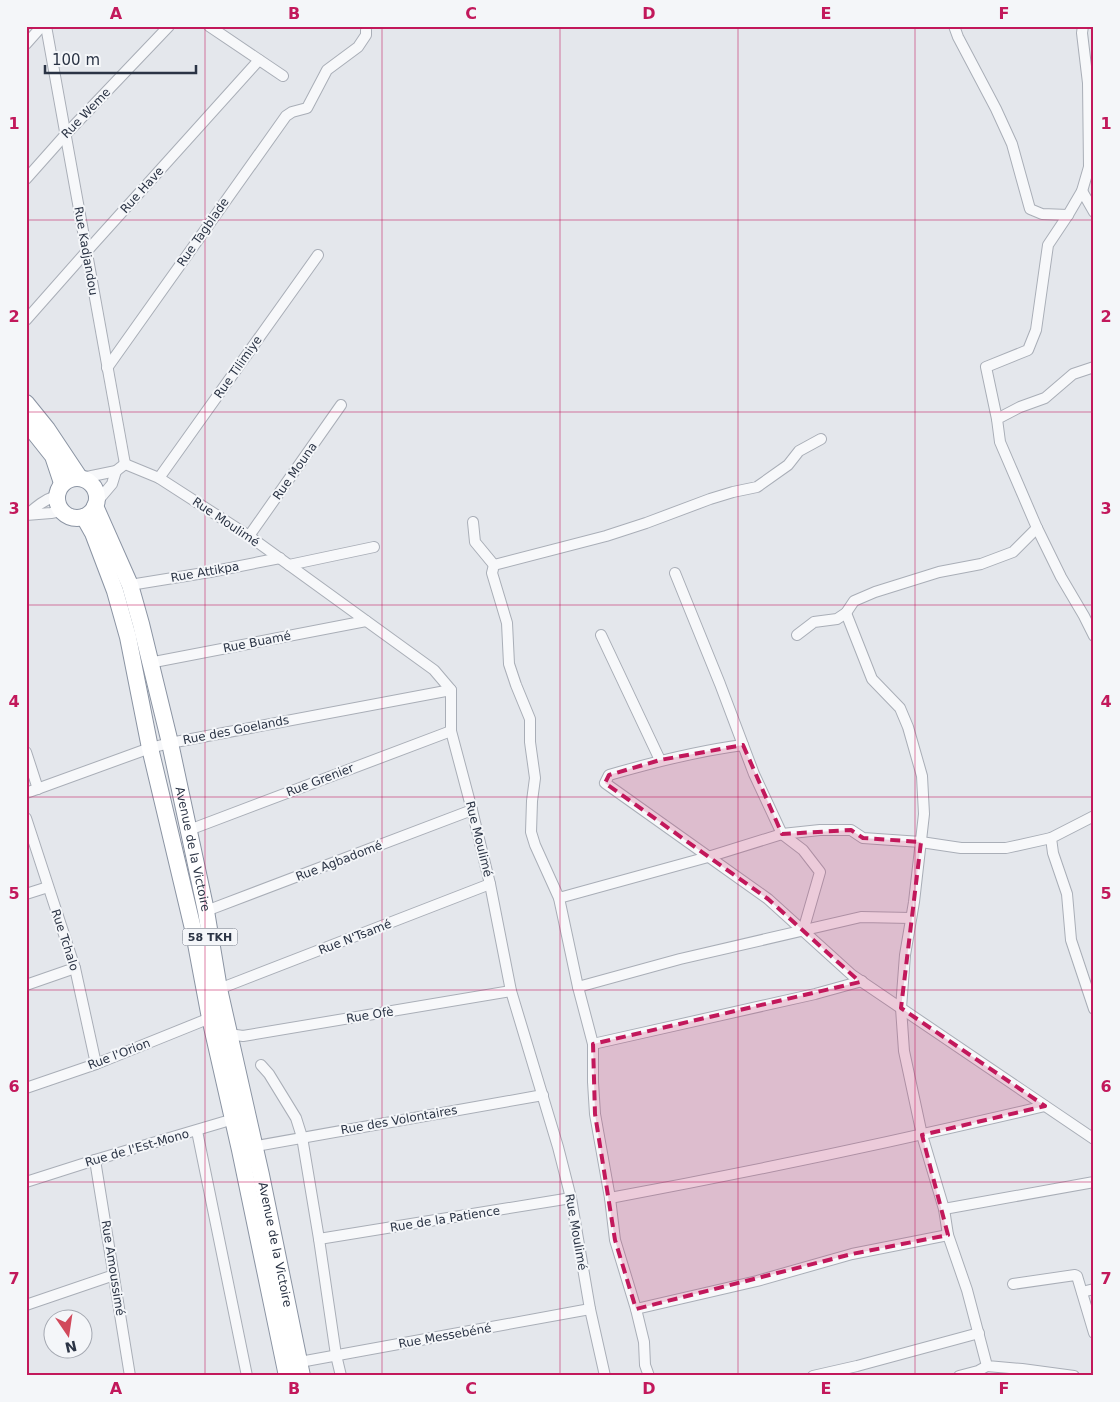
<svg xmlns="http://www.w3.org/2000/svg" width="1120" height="1402" font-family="'DejaVu Sans',sans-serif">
	<rect width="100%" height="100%" fill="#e4e7ec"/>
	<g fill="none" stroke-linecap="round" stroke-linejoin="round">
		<g stroke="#a9aeb7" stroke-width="12">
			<g id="minor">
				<polyline points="46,26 125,464"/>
				<polyline points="209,26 283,76"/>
				<polyline points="954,26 958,37 996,109 1012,144 1030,209 1042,214 1068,215"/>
				<polyline points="26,44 42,26"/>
				<polyline points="26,179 66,134 169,26"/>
				<polyline points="1082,191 1094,212"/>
				<polyline points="26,320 87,251 259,60"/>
				<polyline points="1094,367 1073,374 1045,398 1020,407 997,419 1000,442 1037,528 1061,577 1084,616 1094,636"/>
				<polyline points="107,368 286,116 292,112 307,108 327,70 358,47 366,35 366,26"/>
				<polyline points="997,419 986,367 1028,350 1036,330 1048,245 1068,215 1082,191 1089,167 1088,83 1082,33 1083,26"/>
				<polyline points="125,464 159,478 249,536 434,670 451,690 451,731 472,810 490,884 511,991 558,1147 571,1198 590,1309 605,1376"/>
				<polyline points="82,478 116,471 125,464"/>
				<polyline points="159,478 318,255"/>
				<polyline points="96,503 112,484 116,471"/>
				<path d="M28,514C37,506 44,500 56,496"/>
				<polyline points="26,515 51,513 61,511"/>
				<polyline points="473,522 475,542 494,565"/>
				<polyline points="249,536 341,405"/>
				<polyline points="289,565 374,547"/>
				<polyline points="675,573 720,684 754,774 782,834 803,850 820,872 803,931"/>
				<polyline points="130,585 210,572 280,558"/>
				<polyline points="846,613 872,679 900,708 908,727 922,776 924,814 914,902 905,955 901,1008 904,1051 922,1135 944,1209 948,1235 967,1290 987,1366 1022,1369 1074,1376"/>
				<polyline points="601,635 660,760"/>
				<polyline points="797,635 814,622 837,619 846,613 854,601 875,592 939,572 981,564 1013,552 1037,528"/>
				<polyline points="149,663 366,621"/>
				<path d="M743,745C697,751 654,762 609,775L605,783L768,899L852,975L1094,1139"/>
				<polyline points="26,752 38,789"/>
				<polyline points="26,793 150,748 170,743 451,690"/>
				<polyline points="1094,816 1051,838 1053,853 1067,894 1071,940 1094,1009"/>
				<polyline points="26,818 75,968 96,1064"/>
				<polyline points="189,830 451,731"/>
				<polyline points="26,894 48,887"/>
				<polyline points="559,898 708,857 782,834 820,830 851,830 863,838 921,842 961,848 1006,848 1051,838"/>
				<polyline points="206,911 472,810"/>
				<polyline points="26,985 75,968"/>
				<polyline points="578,987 680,959 861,917 911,918"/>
				<polyline points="219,989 490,884"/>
				<polyline points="229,1034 243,1036 511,991"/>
				<polyline points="593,1044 815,994 862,981"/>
				<polyline points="261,1065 269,1074 296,1118 302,1137 319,1239 336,1355 341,1376"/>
				<polyline points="26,1088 96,1064 210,1018"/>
				<polyline points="197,1131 247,1376"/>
				<polyline points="251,1147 543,1095"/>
				<polyline points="95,1160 130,1376"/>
				<polyline points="26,1182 95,1160 237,1118"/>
				<path d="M610,1198C756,1171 901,1140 1045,1106"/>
				<polyline points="944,1209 1094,1182"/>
				<polyline points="319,1239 571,1198"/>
				<polyline points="1013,1284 1075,1275 1077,1276 1094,1333"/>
				<polyline points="1082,1292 1094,1289"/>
				<polyline points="26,1305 114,1275"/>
				<polyline points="636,1309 757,1281 852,1254 948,1235"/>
				<polyline points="300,1362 590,1309"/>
				<polyline points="649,1376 645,1365 644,1342 636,1309 615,1240 610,1198 595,1114 593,1082 593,1044 578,987 559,898 535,845 531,832 532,801 535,778 530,742 530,719 516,685 509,664 507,623 492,573 494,565 606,536 646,523 710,499 733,492 757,487 788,465 799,451 821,439"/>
				<polyline points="813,1376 857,1366 979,1333"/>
				<polyline points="959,1376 978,1371 987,1366"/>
			</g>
		</g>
		<g stroke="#8b94a3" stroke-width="18">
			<g id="trunk">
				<polyline points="26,403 47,429 79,477"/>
				<polyline points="26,422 53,456 62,483"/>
				<circle cx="77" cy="498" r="20"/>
				<path id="s1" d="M95,506L130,585L141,624L170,743L206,911L219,989L261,1175L302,1376"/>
				<polyline points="84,517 93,533 115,591 128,637 150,748 194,933 210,1018 240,1150 287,1376"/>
			</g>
		</g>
		<use href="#minor" stroke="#f7f8fa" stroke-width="10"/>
		<use href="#trunk" stroke="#fff" stroke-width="16"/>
	</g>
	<path fill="#c2185b" fill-opacity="0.2" stroke="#c2185b" stroke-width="4" stroke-dasharray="10 6" stroke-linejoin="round" d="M743,745L782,834L851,830L863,838L921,842L901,1008L1045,1106L922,1135L948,1235L852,1254L636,1309L615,1240L595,1114L593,1044L860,982L768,899L605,783L609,775L660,760Z"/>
	<path fill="none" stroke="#c2185b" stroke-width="1" stroke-opacity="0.55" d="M205,26V1376M382,26V1376M560,26V1376M738,26V1376M915,26V1376M26,220H1094M26,412H1094M26,605H1094M26,797H1094M26,990H1094M26,1182H1094"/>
	<g text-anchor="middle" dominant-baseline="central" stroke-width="4" stroke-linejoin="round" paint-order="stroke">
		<rect fill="#f4f6f9" stroke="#676e7b" stroke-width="1" x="182.5" y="928.5" width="55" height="17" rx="4"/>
		<g font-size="11" font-weight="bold" fill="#2b3445">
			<text x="210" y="937">58 TKH</text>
		</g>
		<g font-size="12" fill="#2b3445" stroke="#f4f6f9">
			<text transform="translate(86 113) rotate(-46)">Rue Weme</text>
			<text transform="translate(142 190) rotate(-48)">Rue Have</text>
			<text transform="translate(203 232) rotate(-55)">Rue Tagblade</text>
			<text transform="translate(86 251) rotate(80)">Rue Kadjandou</text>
			<text transform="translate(238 367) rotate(-55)">Rue Tilimiye</text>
			<text transform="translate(295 471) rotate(-55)">Rue Mouna</text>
			<text transform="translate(226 522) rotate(34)">Rue Moulimé</text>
			<text transform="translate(205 572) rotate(-10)">Rue Attikpa</text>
			<text transform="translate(257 642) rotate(-11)">Rue Buamé</text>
			<text transform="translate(236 730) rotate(-11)">Rue des Goelands</text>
			<text transform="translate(320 780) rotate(-21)">Rue Grenier</text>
			<text transform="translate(479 839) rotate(76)">Rue Moulimé</text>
			<text stroke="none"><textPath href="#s1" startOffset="358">Avenue de la Victoire</textPath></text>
			<text transform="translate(339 861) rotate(-21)">Rue Agbadomé</text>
			<text transform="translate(355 937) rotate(-21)">Rue N'Tsamé</text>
			<text transform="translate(65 940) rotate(72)">Rue Tchalo</text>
			<text transform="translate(370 1015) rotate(-9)">Rue Ofè</text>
			<text transform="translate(119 1054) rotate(-21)">Rue l'Orion</text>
			<text transform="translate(399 1120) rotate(-10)">Rue des Volontaires</text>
			<text transform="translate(137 1148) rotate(-16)">Rue de l'Est-Mono</text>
			<text transform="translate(445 1219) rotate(-9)">Rue de la Patience</text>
			<text transform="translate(576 1232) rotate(80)">Rue Moulimé</text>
			<text stroke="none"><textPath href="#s1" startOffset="762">Avenue de la Victoire</textPath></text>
			<text transform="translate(113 1268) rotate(81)">Rue Amoussimé</text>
			<text transform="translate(445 1336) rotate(-10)">Rue Messebéné</text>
		</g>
	</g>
	<rect width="1120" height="1402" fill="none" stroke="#f4f6f9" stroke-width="55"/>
	<g transform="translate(68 1334) rotate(167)"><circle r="24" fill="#f4f6f9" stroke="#a4a8b1"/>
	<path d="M0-4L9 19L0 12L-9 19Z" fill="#d1495b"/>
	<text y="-8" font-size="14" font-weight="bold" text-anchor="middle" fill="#2b3445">N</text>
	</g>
	<path d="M45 65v8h151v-8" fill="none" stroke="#2b3445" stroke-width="2.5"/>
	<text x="52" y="65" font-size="15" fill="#2b3445" stroke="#f4f6f9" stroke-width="4" paint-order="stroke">100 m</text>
	<rect x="28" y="28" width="1064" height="1346" fill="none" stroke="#c2185b" stroke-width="2"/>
	<g font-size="16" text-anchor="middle" font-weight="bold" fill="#c2185b">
		<text x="116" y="19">A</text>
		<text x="294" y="19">B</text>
		<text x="471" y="19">C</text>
		<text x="649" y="19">D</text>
		<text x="826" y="19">E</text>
		<text x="1004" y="19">F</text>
		<text x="14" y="129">1</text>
		<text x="1106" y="129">1</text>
		<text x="14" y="322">2</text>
		<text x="1106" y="322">2</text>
		<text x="14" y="514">3</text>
		<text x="1106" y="514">3</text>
		<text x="14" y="707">4</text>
		<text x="1106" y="707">4</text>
		<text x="14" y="899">5</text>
		<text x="1106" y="899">5</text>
		<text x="14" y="1092">6</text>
		<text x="1106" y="1092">6</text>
		<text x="14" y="1284">7</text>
		<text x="1106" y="1284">7</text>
		<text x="116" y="1394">A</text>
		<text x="294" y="1394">B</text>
		<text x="471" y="1394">C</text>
		<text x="649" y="1394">D</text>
		<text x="826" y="1394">E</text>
		<text x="1004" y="1394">F</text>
	</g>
</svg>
